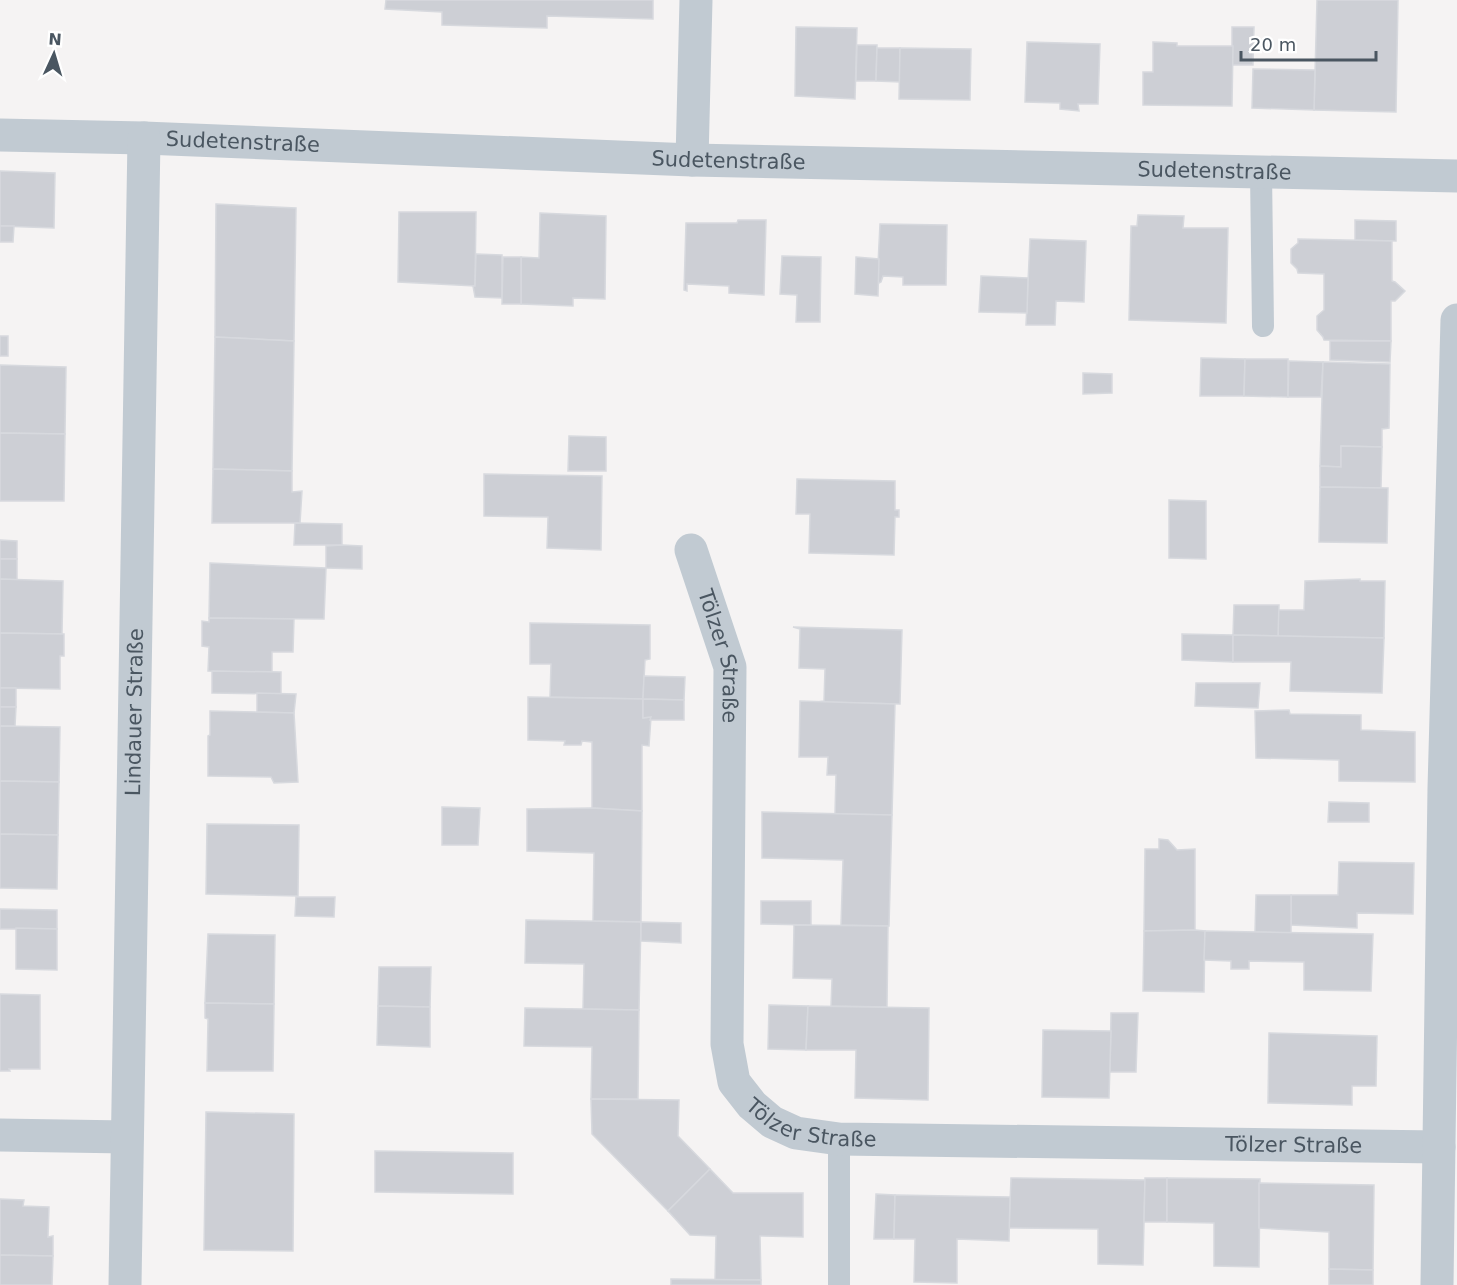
<svg xmlns="http://www.w3.org/2000/svg" width="1457" height="1285" font-family="'DejaVu Sans',sans-serif">
	<rect width="100%" height="100%" fill="#f5f3f3"/>
	<g fill="#cdcfd5" stroke="#d7d9de" stroke-width="1.5">
		<polygon points="386,0 653,0 653,19 547,16 547,28 442,25 442,12 385,9"/>
		<polygon points="1317,0 1398,0 1396,112 1314,110"/>
		<polygon points="796,27 857,28 855,99 795,96"/>
		<polygon points="1232,27 1254,27 1253,65 1232,65"/>
		<polygon points="1027,42 1100,44 1098,104 1078,104 1079,111 1060,109 1060,103 1025,102"/>
		<polygon points="1153,42 1177,43 1177,46 1233,46 1232,106 1143,105 1143,72 1153,72"/>
		<polygon points="857,45 877,45 876,81 856,81"/>
		<polygon points="877,48 900,48 900,82 876,81"/>
		<polygon points="900,48 971,49 970,100 899,99"/>
		<polygon points="1253,69 1315,70 1314,110 1252,108"/>
		<polygon points="0,171 55,173 54,228 0,226"/>
		<polygon points="216,204 296,208 294,341 215,337"/>
		<polygon points="399,212 476,212 475,286 398,282"/>
		<polygon points="540,213 606,216 605,299 573,298 573,306 521,304 521,257 539,258"/>
		<polygon points="1138,215 1184,216 1183,228 1228,228 1226,323 1129,320 1131,226 1137,226"/>
		<polygon points="738,220 766,220 764,295 729,293 729,286 687,284 687,291 684,290 686,223 737,223"/>
		<polygon points="1355,220 1396,221 1396,241 1355,240"/>
		<polygon points="880,224 947,225 946,285 903,285 903,277 883,276 881,282 877,284"/>
		<polygon points="0,226 14,226 13,242 0,242"/>
		<polygon points="1030,239 1086,241 1084,302 1056,301 1055,325 1026,325"/>
		<polygon points="1298,239 1392,241 1392,281 1395,282 1405,291 1395,301 1391,301 1391,341 1324,340 1323,337 1317,330 1317,316 1324,310 1324,274 1298,273 1297,269 1291,263 1291,249 1298,243"/>
		<polygon points="476,254 502,255 502,298 475,297 473,286 475,286"/>
		<polygon points="782,256 821,257 820,322 796,322 797,295 780,294"/>
		<polygon points="503,257 521,257 521,304 502,304"/>
		<polygon points="856,257 879,259 878,296 855,294"/>
		<polygon points="981,276 1028,278 1027,313 979,312"/>
		<rect x="0" y="336" width="8" height="20"/>
		<polygon points="215,337 294,341 292,471 213,469"/>
		<polygon points="1330,341 1391,341 1390,362 1330,360"/>
		<polygon points="1201,358 1245,359 1244,396 1200,396"/>
		<polygon points="1245,359 1288,359 1288,397 1244,396"/>
		<polygon points="1289,361 1323,362 1321,397 1288,397"/>
		<polygon points="1323,362 1390,364 1389,428 1382,429 1382,447 1341,446 1341,467 1320,466"/>
		<polygon points="0,365 66,367 65,434 0,433"/>
		<polygon points="1083,373 1112,374 1112,393 1083,394"/>
		<polygon points="0,433 65,434 64,501 0,501"/>
		<polygon points="569,436 606,437 606,471 568,471"/>
		<polygon points="1341,446 1382,447 1381,488 1320,487 1320,466 1341,467"/>
		<polygon points="213,469 292,471 292,492 302,491 300,523 212,523"/>
		<polygon points="484,474 602,476 601,550 547,548 548,517 484,516"/>
		<polygon points="797,479 895,481 895,510 899,510 899,517 895,517 894,555 809,553 810,514 796,514"/>
		<polygon points="1320,487 1388,488 1387,543 1319,542"/>
		<polygon points="1169,500 1206,501 1206,559 1169,558"/>
		<polygon points="295,523 342,524 342,545 294,545"/>
		<polygon points="0,540 17,541 17,559 0,559"/>
		<polygon points="342,545 362,546 362,569 326,568 326,546"/>
		<polygon points="0,559 17,559 17,580 0,579"/>
		<polygon points="210,563 326,568 324,619 209,618"/>
		<polygon points="0,579 63,581 62,634 0,633"/>
		<polygon points="1360,579 1360,581 1385,581 1384,638 1278,636 1278,610 1304,610 1305,581"/>
		<polygon points="1234,605 1279,605 1278,636 1233,635"/>
		<polygon points="209,618 294,619 293,652 272,652 272,673 208,671 209,647 202,646 202,621 209,622"/>
		<polygon points="530,623 650,625 650,659 645,660 643,699 550,697 551,664 530,664"/>
		<polygon points="793,627 902,630 900,704 817,702 824,701 825,669 799,668 800,629"/>
		<polygon points="0,633 64,634 64,656 60,656 60,689 0,688"/>
		<polygon points="1182,634 1233,635 1233,662 1182,660"/>
		<polygon points="1233,635 1384,638 1382,693 1290,691 1291,662 1233,662"/>
		<polygon points="212,671 281,672 281,694 212,693"/>
		<polygon points="644,676 685,677 684,700 643,699"/>
		<polygon points="1196,683 1260,683 1258,708 1195,706"/>
		<rect x="0" y="688" width="16" height="19"/>
		<polygon points="257,693 296,694 294,713 257,712"/>
		<polygon points="528,697 643,699 643,718 651,717 649,746 642,745 642,811 592,808 592,742 582,741 581,745 564,745 565,741 528,740"/>
		<polygon points="643,699 684,700 684,720 650,720 651,717 643,718"/>
		<polygon points="800,701 895,704 892,815 835,814 836,775 827,775 828,757 799,757"/>
		<polygon points="0,707 16,707 15,726 0,726"/>
		<polygon points="1289,710 1290,714 1361,715 1361,730 1415,732 1415,782 1339,781 1339,760 1256,758 1255,711"/>
		<polygon points="210,711 294,713 298,782 274,783 271,777 208,776 208,736 210,735"/>
		<polygon points="0,726 60,727 59,782 0,781"/>
		<polygon points="0,781 59,782 58,835 0,834"/>
		<polygon points="1329,802 1369,803 1369,822 1328,822"/>
		<polygon points="442,807 480,808 478,845 442,845"/>
		<polygon points="592,808 642,811 641,922 593,921 594,853 527,851 527,809"/>
		<polygon points="762,812 892,815 889,926 841,925 843,860 762,858"/>
		<polygon points="207,824 299,825 298,896 206,894"/>
		<polygon points="0,834 58,835 57,889 0,888"/>
		<polygon points="1159,839 1168,840 1177,850 1195,849 1195,930 1144,931 1145,849 1159,849"/>
		<polygon points="1339,862 1414,863 1413,914 1357,913 1357,928 1291,925 1291,895 1338,895"/>
		<polygon points="1256,895 1291,895 1291,933 1255,932"/>
		<polygon points="296,897 335,897 334,917 295,916"/>
		<polygon points="761,901 811,901 811,925 761,924"/>
		<polygon points="0,909 57,910 57,929 0,929"/>
		<polygon points="526,920 641,922 639,1010 583,1009 584,964 525,963"/>
		<polygon points="641,922 681,923 681,943 641,941"/>
		<polygon points="794,925 888,926 887,1007 831,1006 832,979 793,978"/>
		<polygon points="16,928 57,929 57,970 16,969"/>
		<polygon points="1195,930 1205,931 1204,992 1143,991 1144,931"/>
		<polygon points="1205,931 1373,934 1371,991 1304,990 1304,962 1249,961 1249,969 1231,969 1231,961 1204,960"/>
		<polygon points="208,934 275,935 274,1004 205,1003"/>
		<polygon points="379,967 431,967 430,1007 378,1006"/>
		<polygon points="0,994 40,995 40,1069 9,1069 10,1071 0,1071"/>
		<polygon points="205,1003 274,1004 273,1071 207,1071 208,1019 205,1018"/>
		<polygon points="769,1005 808,1006 806,1050 768,1049"/>
		<polygon points="378,1006 430,1007 430,1047 377,1045"/>
		<polygon points="808,1006 929,1008 928,1100 855,1098 856,1050 806,1050"/>
		<polygon points="525,1008 639,1010 638,1099 591,1099 592,1047 524,1046"/>
		<polygon points="1111,1013 1138,1013 1136,1072 1110,1072"/>
		<polygon points="1043,1030 1111,1031 1109,1098 1042,1097"/>
		<polygon points="1269,1033 1377,1036 1376,1086 1352,1086 1352,1105 1268,1103"/>
		<polygon points="591,1099 679,1100 678,1136 710,1169 668,1211 592,1134"/>
		<polygon points="206,1112 294,1114 293,1251 204,1250"/>
		<polygon points="375,1151 513,1153 513,1194 375,1192"/>
		<polygon points="710,1169 733,1193 803,1193 803,1237 760,1236 761,1280 715,1280 716,1236 690,1235 668,1211"/>
		<polygon points="1011,1178 1145,1180 1143,1265 1098,1264 1098,1229 1009,1228"/>
		<polygon points="1145,1178 1167,1178 1167,1222 1144,1222"/>
		<polygon points="1167,1178 1260,1179 1259,1267 1214,1266 1214,1223 1167,1222"/>
		<polygon points="1259,1183 1374,1185 1373,1270 1329,1269 1329,1232 1259,1228"/>
		<polygon points="876,1194 895,1195 894,1239 874,1239"/>
		<polygon points="895,1195 1010,1197 1009,1241 957,1239 957,1283 914,1282 915,1239 894,1239"/>
		<polygon points="0,1199 24,1200 23,1206 49,1207 48,1237 53,1236 53,1256 0,1255"/>
		<polygon points="0,1255 53,1256 52,1285 0,1285"/>
		<polygon points="1329,1269 1373,1270 1373,1285 1329,1285"/>
		<polygon points="671,1279 761,1280 761,1285 671,1285"/>
	</g>
	<g fill="none" stroke-linecap="round" stroke-linejoin="round">
		<g stroke="#c1cad2" stroke-width="22">
			<polyline points="1261,172 1263,326"/>
			<polyline points="839,1285 839,1139"/>
		</g>
		<g stroke="#c1cad2" stroke-width="33">
			<path id="s1" d="M0,135L144,138L692,160L1457,176"/>
			<polyline points="692,160 696,0"/>
			<path id="s2" d="M691,550L730,667L727,1044L734,1082L752,1105L772,1122L796,1133L839,1139L1439,1147"/>
			<polyline points="0,1135 127,1137"/>
			<path id="s3" d="M125,1285L144,138"/>
			<polyline points="1437,1285 1444,788 1457,320"/>
		</g>
	</g>
	<g text-anchor="middle" dominant-baseline="central" stroke-width="4.5" stroke-linejoin="round" paint-order="stroke">
		<g font-size="21" fill="#4a5661" stroke="#fff">
			<text stroke="none"><textPath href="#s1" startOffset="243">Sudetenstraße</textPath></text>
			<text stroke="none"><textPath href="#s1" startOffset="729">Sudetenstraße</textPath></text>
			<text stroke="none"><textPath href="#s1" startOffset="1215">Sudetenstraße</textPath></text>
			<text stroke="none"><textPath href="#s2" startOffset="111">Tölzer Straße</textPath></text>
			<text stroke="none"><textPath href="#s3" startOffset="573">Lindauer Straße</textPath></text>
			<text stroke="none"><textPath href="#s2" startOffset="633">Tölzer Straße</textPath></text>
			<text stroke="none"><textPath href="#s2" startOffset="1119">Tölzer Straße</textPath></text>
		</g>
	</g>
	<g transform="translate(54 54) rotate(4)" stroke="#ffffff" stroke-width="4.5" paint-order="stroke">
	<path d="M0-4.5L10 22L0 15L-10 22Z" fill="#4a5661"/>
	<text y="-9" font-size="16" font-weight="bold" text-anchor="middle" fill="#4a5661">N</text>
	</g>
	<path d="M1241 51v9h135v-9" fill="none" stroke="#4a5661" stroke-width="3"/>
	<text x="1250" y="51" font-size="18" fill="#4a5661" stroke="#ffffff" stroke-width="4.5" paint-order="stroke">20 m</text>
</svg>
